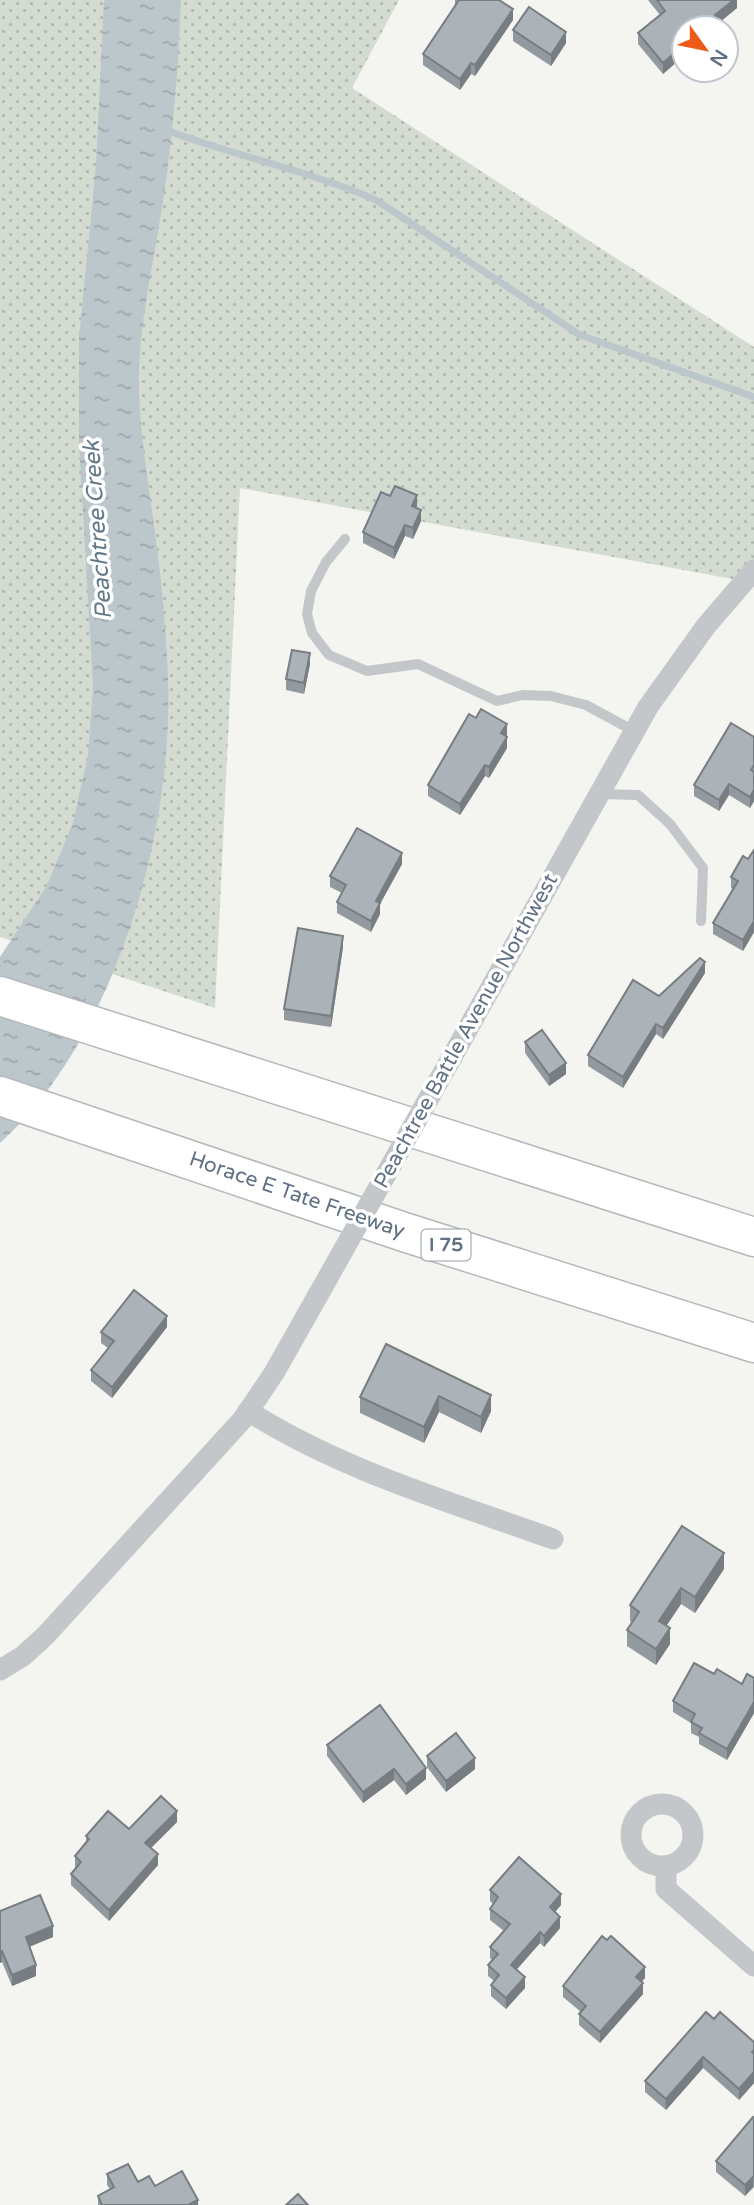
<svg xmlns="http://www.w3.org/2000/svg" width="754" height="2205" font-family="'Varela Round',sans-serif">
	<defs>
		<pattern id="grass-dots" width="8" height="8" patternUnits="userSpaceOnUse" patternTransform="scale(1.75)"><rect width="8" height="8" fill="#d4dcd1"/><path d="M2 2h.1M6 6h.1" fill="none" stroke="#afb7af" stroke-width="1.8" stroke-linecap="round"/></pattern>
		<pattern id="water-ripples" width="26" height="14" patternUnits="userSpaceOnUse" patternTransform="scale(1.75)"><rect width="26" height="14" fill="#bcc7cc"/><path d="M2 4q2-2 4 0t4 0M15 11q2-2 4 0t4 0" fill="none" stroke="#9ca6ab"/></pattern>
	</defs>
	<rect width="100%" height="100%" fill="#f4f5f0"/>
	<polygon fill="url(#grass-dots)" points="0,0 399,0 352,88 754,347 754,583 240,488 215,1008 0,937"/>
	<path fill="url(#water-ripples)" d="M104,0H181C178,76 172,151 159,226C151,276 140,323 139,374C138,420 146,465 152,511C160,565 166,622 168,678C174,830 116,1038 0,1143V957L46,887L73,823L88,755L93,686L79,443V338L96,165Z"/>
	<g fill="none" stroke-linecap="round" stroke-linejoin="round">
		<path stroke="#bcc7cc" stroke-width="7" d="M163,129C234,156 307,170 376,200L580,335L754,397"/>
		<g stroke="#b5b8bc" stroke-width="41">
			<g id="motorway">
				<polyline points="0,996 754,1237"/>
				<polyline points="0,1096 404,1232 754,1343"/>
			</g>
		</g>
		<g stroke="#c3c7ca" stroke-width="10">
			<polyline points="345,539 326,562 311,591 307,614 312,633 329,655 367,671 418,664 497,701 523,695 551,696 586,705 634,731"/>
			<polyline points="599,794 638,795 670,824 703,868 701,921"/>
		</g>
		<g stroke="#c3c7ca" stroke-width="21">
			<polyline points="452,1057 648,707 706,626 754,570"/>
			<path d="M248,1411C340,1470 451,1502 553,1539"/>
			<polyline points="0,1670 23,1656 45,1636 243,1419 274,1373 317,1297"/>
			<circle cx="662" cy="1835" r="31"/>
			<polyline points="666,1866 666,1889 754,1966"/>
		</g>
		<use href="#motorway" stroke="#fff" stroke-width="38"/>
		<polyline stroke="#c3c7ca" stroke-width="21" points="317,1297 452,1057"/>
	</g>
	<g fill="#939a9f">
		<polygon points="455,0 499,0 513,20 475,76 471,74 460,90 423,65 423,54 456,5 455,4"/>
		<polygon points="648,0 737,0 737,8 720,22 725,28 684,28 684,66 679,60 663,74 638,44 638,33 660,15"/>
		<polygon points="513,30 566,43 551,66 513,41"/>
		<polygon points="417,506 416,508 421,521 413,539 405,536 394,559 363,543 363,532"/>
		<polygon points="310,664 304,694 286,690 286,679"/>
		<polygon points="507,735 507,748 489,778 485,776 460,815 428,796 428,785"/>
		<polygon points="754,737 754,801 750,808 729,795 719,811 694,796 694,785"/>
		<polygon points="754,850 754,932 743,951 713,934 713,923 733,889 731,888 731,877 748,859"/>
		<polygon points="402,864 380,904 380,914 371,932 337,913 337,902 342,893 330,887 330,876"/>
		<polygon points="343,947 331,1027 284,1020 284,1009"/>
		<polygon points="705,973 663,1039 656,1034 623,1088 588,1066 588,1055 659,996"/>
		<polygon points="525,1042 566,1074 549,1086 525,1053"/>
		<polygon points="167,1327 112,1398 91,1381 91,1370 108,1348 101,1343 101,1332"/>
		<polygon points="386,1344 491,1411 481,1433 439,1412 424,1443 360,1413 360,1397"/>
		<polygon points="724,1569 695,1613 681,1604 666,1626 670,1644 656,1665 627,1646 627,1630 632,1623 630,1621 630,1605"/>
		<polygon points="714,1674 742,1684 754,1678 754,1713 727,1760 699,1744 699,1737 691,1733 691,1723 673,1712 673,1701"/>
		<polygon points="327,1745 426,1779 406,1795 394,1780 363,1803 327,1756"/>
		<polygon points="427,1756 475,1769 446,1792 427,1767"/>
		<polygon points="177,1822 151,1848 158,1865 109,1921 71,1885 71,1874 76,1868 75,1867 75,1856 86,1843 86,1836"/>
		<polygon points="490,1890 561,1905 555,1912 560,1928 544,1947 540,1943 517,1969 525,1988 506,2009 491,1996 491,1985 494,1981 488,1976 488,1965 492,1960 490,1958 490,1947 504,1931 490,1920 490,1909 493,1904 490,1901"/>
		<polygon points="0,1911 53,1937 29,1947 36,1976 12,1986 2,1962 0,1963"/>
		<polygon points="645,1978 641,1982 643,1994 600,2043 579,2025 579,2014 581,2012 563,1997 563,1986"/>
		<polygon points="714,2019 754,2042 754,2083 739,2100 703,2068 666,2110 645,2092 645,2081"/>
		<polygon points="754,2118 754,2187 745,2196 716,2172 716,2161"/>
		<polygon points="107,2174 155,2186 198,2205 98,2205 98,2196 110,2189 107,2185"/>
	</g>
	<g fill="#787d82">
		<polygon points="734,0 737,0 737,8 715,26 715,15"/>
		<polygon points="513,9 513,20 475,76 475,65"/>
		<polygon points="566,32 566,43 551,66 551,55"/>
		<polygon points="679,49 679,60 663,74 663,63"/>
		<polygon points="471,63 471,74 460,90 460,79"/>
		<polygon points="417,495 417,506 412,517 412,506"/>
		<polygon points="421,510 421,521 413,539 413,528"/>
		<polygon points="405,525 405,536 394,559 394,548"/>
		<polygon points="310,653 310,664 304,694 304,683"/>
		<polygon points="507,724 507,735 501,744 501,733"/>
		<polygon points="507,737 507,748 489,778 489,767"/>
		<polygon points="485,765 485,776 460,815 460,804"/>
		<polygon points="729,784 729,795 719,811 719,800"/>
		<polygon points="754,790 754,801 750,808 750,797"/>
		<polygon points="402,853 402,864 380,904 380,914 371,932 371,921 376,901"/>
		<polygon points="754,921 754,932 743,951 743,940"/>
		<polygon points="343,936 343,947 331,1027 331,1016"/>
		<polygon points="705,962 705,973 663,1039 663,1028"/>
		<polygon points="656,1024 656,1034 623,1088 623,1077"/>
		<polygon points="566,1063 566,1074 549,1086 549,1075"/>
		<polygon points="167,1316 167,1327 112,1398 112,1387"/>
		<polygon points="491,1395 491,1411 481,1433 481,1417"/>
		<polygon points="439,1396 439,1412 424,1443 424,1427"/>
		<polygon points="724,1553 724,1569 695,1613 695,1597"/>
		<polygon points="681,1588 681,1604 659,1637 659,1621"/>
		<polygon points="670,1628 670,1644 656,1665 656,1649"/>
		<polygon points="754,1702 754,1713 727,1760 727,1749"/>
		<polygon points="475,1758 475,1769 446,1792 446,1781"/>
		<polygon points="426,1768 426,1779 406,1795 406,1784"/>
		<polygon points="394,1769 394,1780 363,1803 363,1792"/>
		<polygon points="177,1811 177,1822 145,1854 145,1843"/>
		<polygon points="158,1854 158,1865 109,1921 109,1910"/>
		<polygon points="561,1894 561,1905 550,1918 550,1907"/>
		<polygon points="560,1917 560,1928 544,1947 544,1936"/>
		<polygon points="53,1926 53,1937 26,1948 26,1937"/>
		<polygon points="540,1932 540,1943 511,1976 511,1965"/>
		<polygon points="2,1951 2,1962 0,1963 0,1952"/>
		<polygon points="36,1965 36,1976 12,1986 12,1975"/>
		<polygon points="645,1967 645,1978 636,1988 636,1977"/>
		<polygon points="525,1977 525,1988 506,2009 506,1998"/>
		<polygon points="643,1983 643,1994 600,2043 600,2032"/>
		<polygon points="703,2057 703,2068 666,2110 666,2099"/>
		<polygon points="754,2072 754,2083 739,2100 739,2089"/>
		<polygon points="753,2176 753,2187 745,2196 745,2185"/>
		<polygon points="198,2200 198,2205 188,2205"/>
	</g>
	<g fill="#abb3b9" stroke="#787d82" stroke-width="2">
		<polygon points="459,0 499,0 513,9 475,65 471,63 460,79 423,54"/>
		<polygon points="657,0 734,0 715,15 725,27 723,28 684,28 684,55 679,49 663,63 638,33 665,11"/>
		<polygon points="529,7 566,32 551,55 513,30"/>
		<polygon points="395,486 417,495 412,506 421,510 413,528 405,525 394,548 363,532 381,492 390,496"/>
		<polygon points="292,650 310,653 304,683 286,679"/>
		<polygon points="481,709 507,724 501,733 507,737 489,767 485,765 460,804 428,785 469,714 476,718"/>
		<polygon points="731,723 754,737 754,765 751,770 754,772 754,790 750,797 729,784 719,800 694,785"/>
		<polygon points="357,828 402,853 376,901 380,903 371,921 337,902 346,885 330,876"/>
		<polygon points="754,850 754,921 743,940 713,923 738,881 731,877 743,856 748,859"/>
		<polygon points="298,928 343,936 331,1016 284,1009"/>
		<polygon points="700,958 705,962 663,1028 656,1024 623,1077 588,1055 633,980 659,996"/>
		<polygon points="542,1030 566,1063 549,1075 525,1042"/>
		<polygon points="134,1290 167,1316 112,1387 91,1370 114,1341 101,1332"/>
		<polygon points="386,1344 491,1395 481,1417 439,1396 424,1427 360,1397"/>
		<polygon points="682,1526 724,1553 695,1597 681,1588 659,1621 670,1628 656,1649 627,1630 639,1612 630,1605"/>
		<polygon points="694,1663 714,1674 717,1669 742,1684 747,1674 754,1678 754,1702 727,1749 699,1733 702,1728 691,1722 695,1714 673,1701"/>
		<polygon points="380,1705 426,1768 406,1784 394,1769 363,1792 327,1745"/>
		<polygon points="456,1733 475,1758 446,1781 427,1756"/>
		<polygon points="161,1796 177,1811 145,1843 158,1854 109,1910 71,1874 81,1862 75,1856 89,1839 86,1836 108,1811 129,1829"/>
		<polygon points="519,1857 561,1894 550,1907 560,1917 544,1936 540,1932 511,1965 525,1977 506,1998 491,1985 499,1975 488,1965 498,1954 490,1947 510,1924 490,1909 498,1897 490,1890"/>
		<polygon points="40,1895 53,1926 26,1937 36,1965 12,1975 2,1951 0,1952 0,1911"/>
		<polygon points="602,1936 607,1940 611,1936 645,1967 636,1977 643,1983 600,2032 579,2014 586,2006 563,1986"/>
		<polygon points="706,2012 714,2019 720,2012 754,2042 754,2051 752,2052 754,2054 754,2072 739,2089 703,2057 666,2099 645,2081"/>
		<polygon points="753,2117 754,2118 754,2176 745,2185 716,2161"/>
		<polygon points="128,2164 138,2182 149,2176 155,2186 182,2171 198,2200 188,2205 102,2205 98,2196 114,2187 107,2174"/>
		<polygon points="298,2194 308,2205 286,2205"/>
	</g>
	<g text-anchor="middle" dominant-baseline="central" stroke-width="7" stroke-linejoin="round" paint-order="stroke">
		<rect fill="#fff" stroke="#909ca8" stroke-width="2" x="421.5" y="1229.5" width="49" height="31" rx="5"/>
		<g font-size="19" font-weight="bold" fill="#617183">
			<text x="446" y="1245">I 75</text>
		</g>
		<g font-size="21" fill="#617183" stroke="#fff">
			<text transform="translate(466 1031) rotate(-61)">Peachtree Battle Avenue Northwest</text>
			<text transform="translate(297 1195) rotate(19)">Horace E Tate Freeway</text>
		</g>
		<g font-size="23" font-style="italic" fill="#627a88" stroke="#fff">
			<text transform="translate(98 530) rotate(-94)">Peachtree Creek</text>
		</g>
	</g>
	<g transform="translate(705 49) rotate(123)"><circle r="33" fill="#ffffff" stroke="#c0c6cd" stroke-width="2"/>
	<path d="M0-5L12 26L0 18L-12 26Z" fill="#ee5a17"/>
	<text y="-10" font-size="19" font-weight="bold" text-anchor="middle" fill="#617183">N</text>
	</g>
</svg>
